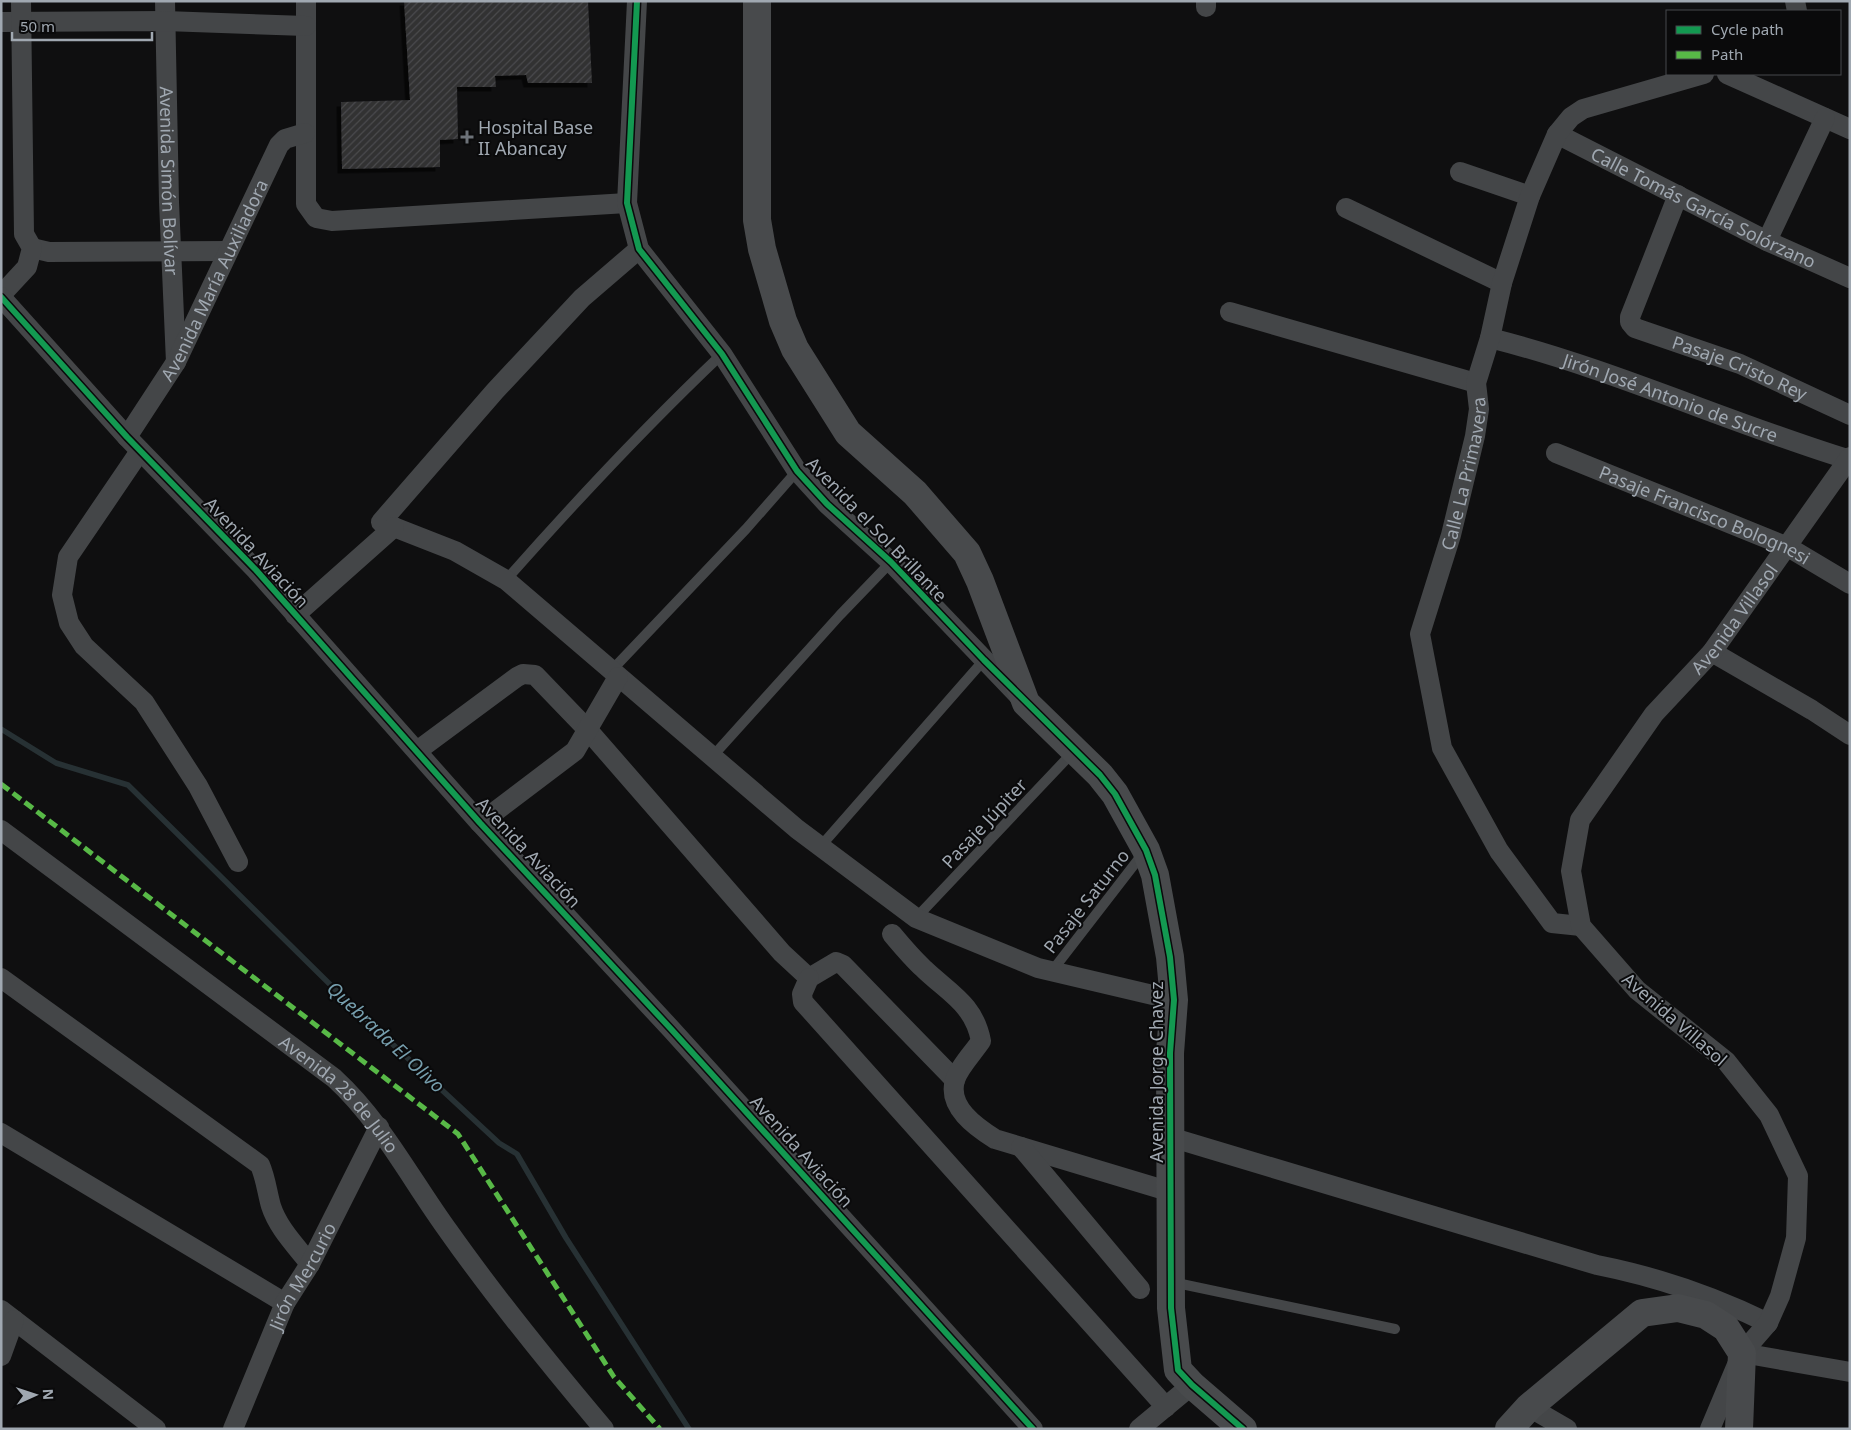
<svg xmlns="http://www.w3.org/2000/svg" width="1851" height="1430" font-family="'Noto Sans',sans-serif">
	<defs>
		<pattern id="building-hatch" width="6" height="6" patternUnits="userSpaceOnUse" patternTransform="scale(1.25)"><rect width="6" height="6" fill="#303032"/><path d="M-1 1l2-2M0 6l6-6M5 7l2-2" fill="none" stroke="#4b4b4d"/></pattern>
		<filter id="shadow"><feDropShadow dx="-4.5" dy="4.5" stdDeviation="0" flood-color="#0009"/></filter>
	</defs>
	<rect width="100%" height="100%" fill="#0f0f10"/>
	<g fill="none" stroke-linecap="round" stroke-linejoin="round">
		<polyline stroke="#273134" stroke-width="5.5" points="1,729 56,763 128,785 359,1013 499,1143 517,1154 566,1238 689,1429"/>
	</g>
	<polygon fill="url(#building-hatch)" filter="url(#shadow)" points="404,1 588,1 592,83 528,83 526,75 495,76 496,87 457,87 458,139 440,140 440,167 342,169 341,102 410,100"/>
	<g fill="none" stroke-linecap="round" stroke-linejoin="round">
		<g stroke="#444648" stroke-width="10">
			<path d="M506,580C575,502 646,426 722,354"/>
			<polyline points="611,671 746,529 797,471"/>
			<polyline points="712,757 840,615 891,562"/>
			<polyline points="820,847 984,660"/>
			<polyline points="916,918 1074,751"/>
			<polyline points="1052,971 1144,852"/>
			<polyline points="1172,1282 1395,1329"/>
		</g>
		<g stroke="#444648" stroke-width="20">
			<path id="s1" d="M165,1L169,202L176,362"/>
			<polyline points="306,1 306,204 316,218 332,221 627,203"/>
			<polyline points="637,1 627,203 639,249 722,354 797,471 827,504 891,562 1020,697"/>
			<polyline points="1206,1 1206,7"/>
			<polyline points="1795,1 1797,11"/>
			<polyline points="1,22 165,21 306,26"/>
			<polyline points="1727,74 1850,129"/>
			<path id="s2" d="M1557,134L1767,241L1850,278"/>
			<polyline points="1460,172 1530,196"/>
			<path id="s3" d="M1678,195L1630,317V322L1635,328L1740,364L1850,415"/>
			<polyline points="1346,208 1502,283"/>
			<polyline points="1767,241 1825,118"/>
			<polyline points="32,248 49,252 227,251"/>
			<polyline points="639,249 582,298 495,391 381,522 455,551 506,580 797,829 916,918 1038,968 1174,1000"/>
			<polyline points="1,295 27,267 32,248 24,234 21,1"/>
			<polyline points="1,297 127,437 256,570 480,823 671,1029 1033,1429"/>
			<polyline points="1230,312 1476,383"/>
			<path id="s4" d="M1490,338C1613,369 1729,423 1850,460"/>
			<path id="s5" d="M127,437L176,362L279,145L285,139L305,133"/>
			<polyline points="140,451 68,557 62,595 69,623 84,646 144,702 198,786 238,862"/>
			<path id="s6" d="M1556,453L1788,547L1850,584"/>
			<polyline points="295,615 394,527"/>
			<polyline points="1712,652 1812,710 1850,735"/>
			<polyline points="417,751 517,677 523,674 535,675 587,729 782,953 809,978 836,962 843,965 955,1080"/>
			<polyline points="480,823 575,751 618,677"/>
			<path id="s7" d="M1,830L334,1078C382,1122 411,1180 449,1232C497,1300 550,1365 604,1429"/>
			<path id="s8" d="M1581,926L1552,923L1499,851L1442,748L1420,634L1451,535L1475,436L1479,409L1476,383L1490,338L1502,283L1530,196L1557,134L1571,117L1583,109L1704,74"/>
			<path d="M892,934C902,946 912,958 924,969C949,993 974,1004 981,1041C973,1053 959,1067 955,1080C947,1107 976,1127 995,1139L1171,1192"/>
			<path d="M1,978L260,1165C266,1179 267,1192 271,1206C278,1228 296,1246 310,1264"/>
			<polyline points="809,978 802,994 803,1002 1166,1407"/>
			<polyline points="1,1133 285,1303"/>
			<path d="M1170,1137L1597,1265C1658,1277 1713,1296 1768,1323"/>
			<polyline points="1021,1147 1140,1289"/>
			<polyline points="1,1310 156,1429"/>
			<polyline points="1742,1353 1850,1372"/>
			<polyline points="1,1356 14,1320"/>
			<polyline points="1529,1407 1567,1429"/>
			<path id="s9" d="M233,1429L285,1303L310,1264L379,1127"/>
			<polyline points="1139,1429 1192,1385"/>
			<path id="s10" d="M1710,1429L1742,1353L1768,1323L1780,1296L1796,1238L1798,1176L1769,1115L1726,1061L1637,990L1581,926L1571,871L1580,820L1654,714L1712,652L1850,457"/>
		</g>
		<g stroke="#484a4c" stroke-width="28">
			<polyline points="757,1 757,220 762,249 783,321 795,349 848,433 915,493 967,553 980,581 1026,703 1100,775 1115,794 1146,850 1155,875 1170,957 1174,1000 1170,1053 1171,1308 1178,1370 1192,1385 1243,1429"/>
			<polyline points="1509,1429 1529,1407 1642,1313 1678,1308 1706,1315 1726,1328 1742,1353 1739,1429"/>
		</g>
		<polyline stroke="#58b947" stroke-width="5" stroke-dasharray="10 5" stroke-linecap="butt" points="1,784 458,1134 614,1377 660,1429"/>
		<g stroke="#0a0a0b" stroke-width="9">
			<g id="cycleway">
				<polyline points="637,1 627,203 639,249 722,354 797,471 827,504 891,562 984,660 1100,775 1115,794 1146,850 1155,875 1170,957 1174,1000 1170,1053 1171,1308 1178,1370 1192,1385 1243,1429"/>
				<polyline points="1,297 127,437 256,570 480,823 671,1029 1033,1429"/>
			</g>
		</g>
		<use href="#cycleway" stroke="#139951" stroke-width="6"/>
	</g>
	<path fill="#6d7279" stroke="#0a0a0b" stroke-width="2" d="M464.5 129.5h5v5h5v5h-5v5h-5v-5h-5v-5h5z"/>
	<g text-anchor="middle" dominant-baseline="central" stroke-width="4" stroke-linejoin="round" paint-order="stroke">
		<g font-size="18" fill="#a0a8b1" stroke="#0a0a0b" text-anchor="start">
			<text x="478" y="127">Hospital Base<tspan x="478" dy="21">II Abancay</tspan></text>
		</g>
		<g font-size="18" fill="#a0a8b1" stroke="#0a0a0b">
			<text stroke="none"><textPath href="#s1" startOffset="180">Avenida Simón Bolívar</textPath></text>
			<text stroke="none"><textPath href="#s2" startOffset="164">Calle Tomás García Solórzano</textPath></text>
			<text stroke="none"><textPath href="#s5" startOffset="180">Avenida María Auxiliadora</textPath></text>
			<text stroke="none"><textPath href="#s3" startOffset="256">Pasaje Cristo Rey</textPath></text>
			<text stroke="none"><textPath href="#s4" startOffset="190">Jirón José Antonio de Sucre</textPath></text>
			<text stroke="none"><textPath href="#s8" startOffset="519">Calle La Primavera</textPath></text>
			<text stroke="none"><textPath href="#s6" startOffset="161">Pasaje Francisco Bolognesi</textPath></text>
			<text transform="translate(877 529) rotate(46)">Avenida el Sol Brillante</text>
			<text transform="translate(257 552) rotate(47)">Avenida Aviación</text>
			<text stroke="none"><textPath href="#s10" startOffset="971">Avenida Villasol</textPath></text>
			<text transform="translate(984 823) rotate(-47)">Pasaje Júpiter</text>
			<text transform="translate(529 852) rotate(47)">Avenida Aviación</text>
			<text transform="translate(1086 901) rotate(-52)">Pasaje Saturno</text>
			<text transform="translate(1675 1019) rotate(41)">Avenida Villasol</text>
			<text transform="translate(1156 1072) rotate(-90)">Avenida Jorge Chavez</text>
			<text stroke="none"><textPath href="#s7" startOffset="430">Avenida 28 de Julio</textPath></text>
			<text transform="translate(802 1151) rotate(48)">Avenida Aviación</text>
			<text stroke="none"><textPath href="#s9" startOffset="168">Jirón Mercurio</textPath></text>
		</g>
		<g font-size="19" font-style="italic" fill="#769ead" stroke="#0a0a0b">
			<text transform="translate(386 1037) rotate(43)">Quebrada El Olivo</text>
		</g>
	</g>
	<rect width="1851" height="1430" fill="none" stroke="#a0a8b1" stroke-width="5"/>
	<rect x="1666" y="10" width="175" height="65" fill="#0a0a0b" stroke="#46494d"/>
	<rect x="1676" y="26" width="25" height="8" fill="#139951" stroke="#46494d"/>
	<text x="1711" y="35" font-size="15" fill="#a0a8b1">Cycle path</text>
	<rect x="1676" y="51" width="25" height="8" fill="#58b947" stroke="#46494d"/>
	<text x="1711" y="60" font-size="15" fill="#a0a8b1">Path</text>
	<g transform="translate(35 1395) rotate(87)" stroke="#0a0a0b" stroke-width="4" paint-order="stroke">
	<path d="M0-4L9 19L0 12L-9 19Z" fill="#a0a8b1"/>
	<text y="-8" font-size="14" font-weight="bold" text-anchor="middle" fill="#a0a8b1">N</text>
	</g>
	<path d="M12 32v8h140v-8" fill="none" stroke="#a0a8b1" stroke-width="2.5"/>
	<text x="20" y="32" font-size="15" fill="#a0a8b1" stroke="#0a0a0b" stroke-width="4" paint-order="stroke">50 m</text>
</svg>
